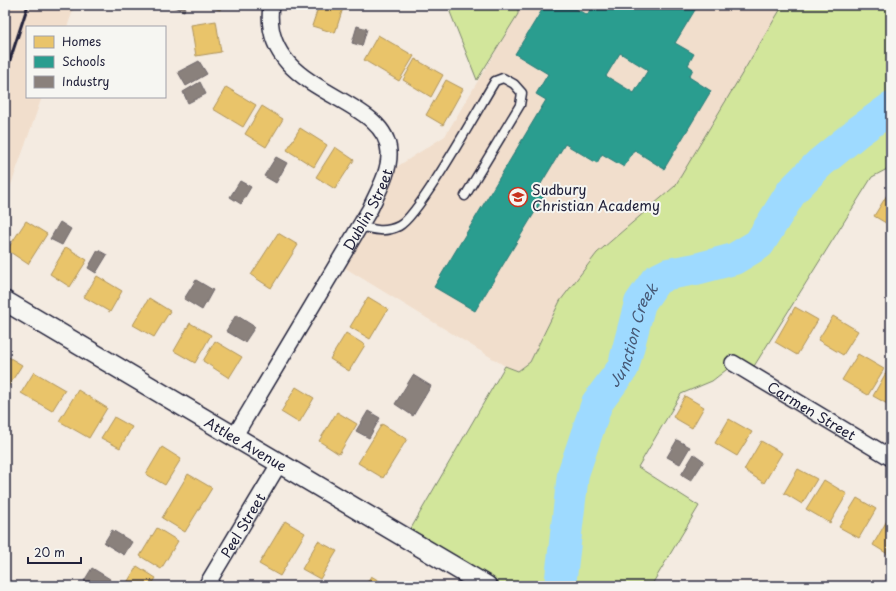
<svg xmlns="http://www.w3.org/2000/svg" width="896" height="591" font-family="'Playpen Sans',sans-serif">
	<rect width="100%" height="100%" fill="#f4ebe1"/>
	<filter id="ink" filterUnits="userSpaceOnUse"><feTurbulence type="fractalNoise" baseFrequency=".025" numOctaves="2"/><feDisplacementMap in="SourceGraphic" scale="8" xChannelSelector="R" yChannelSelector="G"/><feConvolveMatrix kernelMatrix="1 2 1 2 8 2 1 2 1" color-interpolation-filters="sRGB"/></filter>
	<g filter="url(#ink)">
		<g fill="#f1decc">
			<polygon points="5,5 75,5 67,27 27,27 27,97 42,97 5,202"/>
			<polygon points="518,5 783,5 675,186 597,253 560,301 530,362 518,371 505,366 337,263 384,175 445,136 518,14"/>
		</g>
		<g fill="#d2e69b" stroke="#7a846b">
			<polygon points="455,5 518,5 518,14 477,80 450,12"/>
			<polygon points="783,5 891,5 891,167 872,177 751,371 735,363 712,381 681,394 638,467 699,506 651,586 488,586 406,537 505,366 518,371 530,362 560,301 597,253 675,186"/>
		</g>
		<g fill="#e9c46a" stroke="#ad935c">
			<polygon points="206,5 222,5 220,10"/>
			<polygon points="319,5 344,5 335,33 312,26"/>
			<polygon points="216,21 221,52 196,56 191,25"/>
			<polygon points="378,35 414,56 399,81 364,60"/>
			<polygon points="415,59 443,75 431,97 403,80"/>
			<polygon points="446,80 463,89 443,125 426,115"/>
			<polygon points="226,87 256,105 243,127 213,109"/>
			<polygon points="262,106 283,119 266,147 245,134"/>
			<polygon points="300,128 327,145 314,167 287,150"/>
			<polygon points="335,147 354,160 335,189 316,177"/>
			<polygon points="887,195 891,197 891,226 874,216"/>
			<polygon points="26,221 47,234 28,264 7,250"/>
			<polygon points="278,233 298,245 271,288 251,275"/>
			<polygon points="66,247 87,260 70,287 50,274"/>
			<polygon points="97,276 122,291 110,312 84,297"/>
			<polygon points="368,297 388,309 370,339 350,327"/>
			<polygon points="149,298 170,311 154,337 133,325"/>
			<polygon points="795,307 818,320 797,355 775,342"/>
			<polygon points="833,316 858,331 843,355 818,340"/>
			<polygon points="190,323 211,335 195,363 174,351"/>
			<polygon points="346,333 365,345 349,371 330,359"/>
			<polygon points="215,341 242,357 229,378 203,361"/>
			<polygon points="858,354 884,369 868,395 842,380"/>
			<polygon points="5,355 22,365 6,390 5,389"/>
			<polygon points="888,369 891,371 891,406 873,396"/>
			<polygon points="34,372 65,390 52,411 21,393"/>
			<polygon points="296,387 314,398 299,423 281,412"/>
			<polygon points="78,390 107,408 89,438 59,421"/>
			<polygon points="685,396 704,407 692,428 673,417"/>
			<polygon points="337,412 357,424 339,454 319,441"/>
			<polygon points="114,417 132,427 120,448 101,438"/>
			<polygon points="729,419 752,432 737,456 715,443"/>
			<polygon points="382,424 407,439 383,478 358,463"/>
			<polygon points="761,441 782,453 764,483 744,470"/>
			<polygon points="162,447 181,459 165,485 146,474"/>
			<polygon points="798,469 817,479 802,504 784,493"/>
			<polygon points="188,474 212,488 185,532 162,518"/>
			<polygon points="824,480 847,494 830,523 806,509"/>
			<polygon points="857,498 876,509 859,538 839,527"/>
			<polygon points="889,517 891,518 891,556 873,545"/>
			<polygon points="285,521 305,533 280,576 259,564"/>
			<polygon points="157,528 178,541 161,569 140,556"/>
			<polygon points="318,541 337,551 320,579 302,569"/>
			<polygon points="137,566 156,578 151,586 125,586"/>
			<polygon points="371,576 388,586 365,586"/>
		</g>
		<path fill="#2a9d8f" stroke="#287876" fill-rule="evenodd" d="M545,5H569L587,15L593,5H617L622,8L624,5H698L675,43L694,54L688,65L693,69L689,77L711,91L664,169L634,150L624,167L602,154L597,163L565,144L536,192L544,197L475,311L434,287L546,100L536,94L548,74L515,54ZM620,53L648,70L634,93L606,76Z"/>
		<g fill="#8a817c" stroke="#6b6468">
			<polygon points="169,5 186,5 184,11"/>
			<polygon points="357,26 367,29 362,46 352,43"/>
			<polygon points="199,61 207,74 186,86 178,72"/>
			<polygon points="200,82 206,94 188,103 183,92"/>
			<polygon points="276,157 287,163 276,183 264,176"/>
			<polygon points="240,181 251,187 241,204 230,197"/>
			<polygon points="60,222 71,229 62,245 50,239"/>
			<polygon points="98,250 107,255 96,273 88,268"/>
			<polygon points="196,280 213,290 202,310 184,299"/>
			<polygon points="236,315 255,327 245,342 226,331"/>
			<polygon points="413,375 431,386 413,416 395,404"/>
			<polygon points="368,411 380,418 369,438 356,431"/>
			<polygon points="677,440 690,447 680,464 667,457"/>
			<polygon points="694,454 704,461 691,481 681,475"/>
			<polygon points="112,530 132,542 124,555 104,543"/>
			<polygon points="92,568 110,579 106,586 92,586 84,581"/>
		</g>
		<g fill="none" stroke-linecap="round" stroke-linejoin="round">
			<path stroke="#9edaff" stroke-width="32" id="s1" d="M560,586L573,474L597,403L623,368L640,303L656,280L668,274L696,269L734,259L759,244L792,191L820,163L859,131L891,108"/>
			<g stroke="#22223b" stroke-width="11">
				<path id="service" d="M360,226C374,230 385,233 399,226C419,216 479,107 495,81L503,78L514,84L522,93L520,105L465,196"/>
			</g>
			<g stroke="#22223b" stroke-width="18">
				<g id="minor">
					<path id="s2" d="M733,363L891,458"/>
					<path id="s3" d="M234,437L370,209C378,191 390,172 389,152C386,93 259,96 271,5"/>
					<path id="s4" d="M206,586L279,464"/>
				</g>
			</g>
			<g stroke="#22223b" stroke-width="22">
				<g id="tertiary">
					<path id="s5" d="M5,301L487,586"/>
				</g>
			</g>
			<use href="#service" stroke="#f6f6f2" stroke-width="8"/>
			<use href="#minor" stroke="#f6f6f2" stroke-width="15"/>
			<use href="#tertiary" stroke="#f6f6f2" stroke-width="19"/>
			<polyline stroke="#22223b" stroke-width="3" points="5,75 28,5"/>
		</g>
	</g>
	<defs>
		<g id="school-ring" transform="scale(1)"><circle r="9.5" fill="#f6f6f2" stroke="#c8321e" stroke-width="1.5"/><path d="M0-5L7-2L0 1L-7-2ZM-4 1L0 2.5L4 1V4Q0 6-4 4Z" fill="#c8321e"/></g>
	</defs>
	<g fill-rule="evenodd">
		<use href="#school-ring" x="518" y="197"/>
	</g>
	<g text-anchor="middle" dominant-baseline="central" stroke-width="4" stroke-linejoin="round" paint-order="stroke">
		<g font-size="14" fill="#22223b" stroke="#f6f6f2" text-anchor="start">
			<text x="532" y="189">Sudbury<tspan x="532" dy="16">Christian Academy</tspan></text>
		</g>
		<g font-size="14" fill="#22223b" stroke="#f6f6f2">
			<text stroke="none"><textPath href="#s3" startOffset="264">Dublin Street</textPath></text>
			<text stroke="none"><textPath href="#s2" startOffset="92">Carmen Street</textPath></text>
			<text stroke="none"><textPath href="#s5" startOffset="280">Attlee Avenue</textPath></text>
			<text stroke="none"><textPath href="#s4" startOffset="71">Peel Street</textPath></text>
		</g>
		<g font-size="15" font-style="italic" fill="#475976" stroke="#f6f6f2">
			<text stroke="none"><textPath href="#s1" startOffset="266">Junction Creek</textPath></text>
		</g>
	</g>
	<rect width="896" height="591" fill="none" stroke="#f6f6f2" stroke-width="20"/>
	<rect x="10" y="10" width="876" height="571" fill="none" stroke="#22223b" stroke-width="1.5" filter="url(#ink)"/>
	<rect x="26" y="26" width="140" height="72" fill="#f6f6f2" stroke="#a1a1a9"/>
	<rect x="34" y="36" width="20" height="12" fill="#e9c46a" stroke="#a1a1a9"/>
	<text x="62" y="46" font-size="12" fill="#22223b">Homes</text>
	<rect x="34" y="56" width="20" height="12" fill="#2a9d8f" stroke="#a1a1a9"/>
	<text x="62" y="66" font-size="12" fill="#22223b">Schools</text>
	<rect x="34" y="76" width="20" height="12" fill="#8a817c" stroke="#a1a1a9"/>
	<text x="62" y="86" font-size="12" fill="#22223b">Industry</text>
	<path d="M28 557v6h53v-6" fill="none" stroke="#22223b" stroke-width="2"/>
	<text x="34" y="557" font-size="12" fill="#22223b" stroke="#f6f6f2" stroke-width="3" paint-order="stroke">20 m</text>
</svg>
